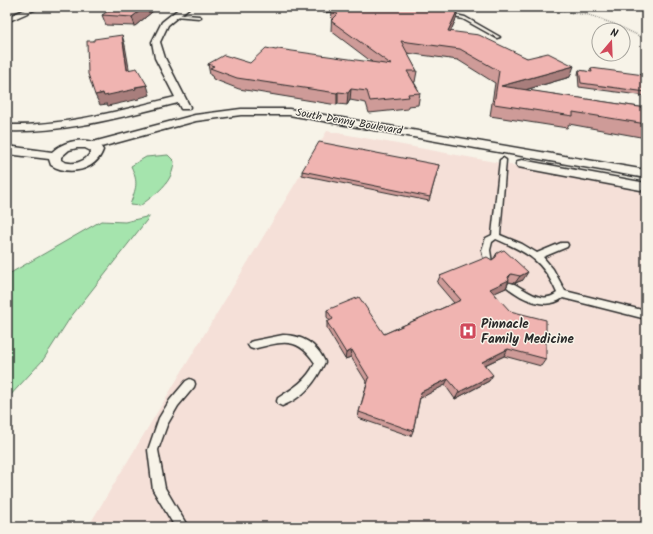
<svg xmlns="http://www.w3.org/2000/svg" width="653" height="534" font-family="Kalam,sans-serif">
	<rect width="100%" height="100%" fill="#f7f3e8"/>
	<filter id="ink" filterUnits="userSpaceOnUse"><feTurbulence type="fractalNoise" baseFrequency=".025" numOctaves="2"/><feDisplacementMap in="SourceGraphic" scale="8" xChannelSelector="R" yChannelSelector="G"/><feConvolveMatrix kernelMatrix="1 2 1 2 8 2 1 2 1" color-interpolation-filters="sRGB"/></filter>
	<g filter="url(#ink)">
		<polygon fill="#f5e0d8" points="327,131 646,190 646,527 88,527"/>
		<g fill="#a5e4ad" stroke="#68886c">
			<path d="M168,155L174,161C173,184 156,193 140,206L130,205C136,187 139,184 131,166L146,157Z"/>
			<polygon points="150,216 70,318 43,360 7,399 7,275 101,221 125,222"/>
		</g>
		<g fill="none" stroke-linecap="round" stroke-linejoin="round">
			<g stroke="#2b2b2b" stroke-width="3">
				<g id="lane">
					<polygon points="348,7 360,7 324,12 322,11"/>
					<polygon points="446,13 465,17 500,37 497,38 463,19 445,15"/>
					<polygon points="173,14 199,16 201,17 199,18 174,16"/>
					<path d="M503,158L506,160L500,235L522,244L537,253L561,243H567L568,245L567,247L543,257L553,269L565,291L646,311V319L563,298C546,311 522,299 507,287L506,285L507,283C518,280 538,308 557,293C543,260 528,253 496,239L492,242L490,250L492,263L488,266L485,265L482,250L486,238L492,235L500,160Z"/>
					<path d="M283,335C302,335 317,344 325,362C315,383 304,397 282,406L278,404L277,401L278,398C294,388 307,380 315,363C297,335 281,342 253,349L250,348L248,345L250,342L253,341Z"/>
					<polygon points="190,379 194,381 195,384 194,387 178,406 167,425 158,450 165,488 188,527 175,527 153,490 148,450 159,418 170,400 186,381"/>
				</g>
			</g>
			<g stroke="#2b2b2b" stroke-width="3">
				<g id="street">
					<polygon points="31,7 41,7 7,22 7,17"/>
					<path d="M181,7H190L168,25L160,42L165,58L190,107L189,109H181L178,103C121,117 66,133 7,131V125C65,126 119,111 175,97L155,58L152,42L162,22Z"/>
					<path d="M241,109H289L646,170V178L289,115H241L196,121L101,147L103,150C96,171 68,176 51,165L49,159L7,154V146L52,152C62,142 79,138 93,142L195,115ZM77,148H85L91,151C87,162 71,167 61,160V157L69,150Z"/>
					<polygon points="522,160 646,183 646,191 518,167 516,164 518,161"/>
				</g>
			</g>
			<polyline stroke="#2b2b2b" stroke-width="1.5" stroke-dasharray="0.5 1.5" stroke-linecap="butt" points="524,7 589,15 614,24 646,39"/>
			<use href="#lane" fill="#f7f3e8" fill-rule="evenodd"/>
			<use href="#street" fill="#f7f3e8" fill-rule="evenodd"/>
		</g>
		<g fill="#ce9b98" stroke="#2b2b2b">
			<polygon points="158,7 135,26 106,25 102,15"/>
			<polygon points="332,8 456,19 450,32 527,58 570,77 525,90 646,108 646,138 569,124 567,128 490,116 495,83 458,60 407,53 417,71 415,82 414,82 420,93 418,105 408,106 408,109 369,113 366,103 350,100 347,105 338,104 337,105 239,89 213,79 212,76 210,75 208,64 372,62 331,31"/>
			<polygon points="591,68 646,81 646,96 579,87 578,74 579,70 589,72"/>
			<polygon points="439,165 429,201 302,175 302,171"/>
			<polygon points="497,253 523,280 515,283 509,282 506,288 494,293 546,359 541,366 504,356 485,365 489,381 455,399 445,385 420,398 413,431 411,436 358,418 359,412 367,383 351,357 345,359 327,329 327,322 330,321 327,317 327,310 384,334 454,303 437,283 440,276 492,260 494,258"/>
		</g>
		<g fill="#a87e7c" stroke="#2b2b2b">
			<polygon points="145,7 158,7 135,26 132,17"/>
			<polygon points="458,9 456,19 446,42 448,31"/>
			<polygon points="122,35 125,45 131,80 127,70"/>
			<polygon points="574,66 570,77 497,98 501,86"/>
			<polygon points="147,85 150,95 139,98 139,99 108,106 107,104 100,105 95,95"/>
			<polygon points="351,89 350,100 347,105 348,93"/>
			<polygon points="338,92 338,104 337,105 337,93"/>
			<polygon points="528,272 523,280 515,283 520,276"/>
			<polygon points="511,274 507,281 509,280 506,288 486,297 490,289 508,277"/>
			<polygon points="508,349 504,356 478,368 482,362"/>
			<polygon points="352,350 351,357 345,359 346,353"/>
			<polygon points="493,375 489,381 455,399 459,392"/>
			<polygon points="448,379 445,385 419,399 421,392"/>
		</g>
		<g fill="#f0b4b1" stroke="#2b2b2b">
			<polygon points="114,7 145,7 132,17 102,15"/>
			<polygon points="333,7 446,7 458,9 448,31 479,35 527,58 548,53 574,66 501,86 646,108 646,124 573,112 573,116 494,104 499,71 460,49 401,41 417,71 407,71 420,93 408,94 409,97 370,101 367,91 351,89 348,93 338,92 337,93 237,78 210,68 214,66 208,64 224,55 250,63 266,48 276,50 278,49 392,65 331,21 338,14 332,13 336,9 332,8"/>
			<polygon points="122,35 127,70 137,68 147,85 135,87 136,89 104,96 103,93 95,95 88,74 87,41 94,41 94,39"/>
			<polygon points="591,68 644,75 646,81 646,92 581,83 579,70 592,72"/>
			<polygon points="319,142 439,165 430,197 302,171"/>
			<polygon points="504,250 528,272 520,276 511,274 508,277 509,280 490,289 510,311 546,320 546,359 508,349 482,362 493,375 459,392 448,379 421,392 413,431 359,412 369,378 352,350 346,353 327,322 333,319 327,310 359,297 384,334 461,300 440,276 487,257 492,260 496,257 497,253"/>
		</g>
	</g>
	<defs>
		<g id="hospital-square" transform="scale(0.9)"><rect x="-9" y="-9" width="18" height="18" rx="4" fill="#d1495b" stroke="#f7f3e8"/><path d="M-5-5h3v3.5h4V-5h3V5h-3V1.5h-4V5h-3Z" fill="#fff"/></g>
	</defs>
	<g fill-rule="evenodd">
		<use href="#hospital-square" x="468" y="331"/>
	</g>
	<g text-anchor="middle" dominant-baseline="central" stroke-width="3" stroke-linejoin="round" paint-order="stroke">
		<g font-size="11" fill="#2b2b2b" stroke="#f7f3e8">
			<text transform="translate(349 122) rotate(10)">South Denny Boulevard</text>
		</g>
		<g font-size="13" font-weight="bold" fill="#2b2b2b" stroke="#f7f3e8" text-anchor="start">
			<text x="481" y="324">Pinnacle<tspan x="481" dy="15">Family Medicine</tspan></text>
		</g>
	</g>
	<rect width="653" height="534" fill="none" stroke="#f7f3e8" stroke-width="24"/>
	<rect x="12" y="12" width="629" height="510" fill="none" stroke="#2b2b2b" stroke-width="1.5" filter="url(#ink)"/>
	<g transform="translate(611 42) rotate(19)"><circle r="19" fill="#f7f3e8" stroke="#a5a39c"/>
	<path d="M0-3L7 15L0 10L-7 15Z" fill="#d1495b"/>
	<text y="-6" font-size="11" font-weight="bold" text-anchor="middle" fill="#2b2b2b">N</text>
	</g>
</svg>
